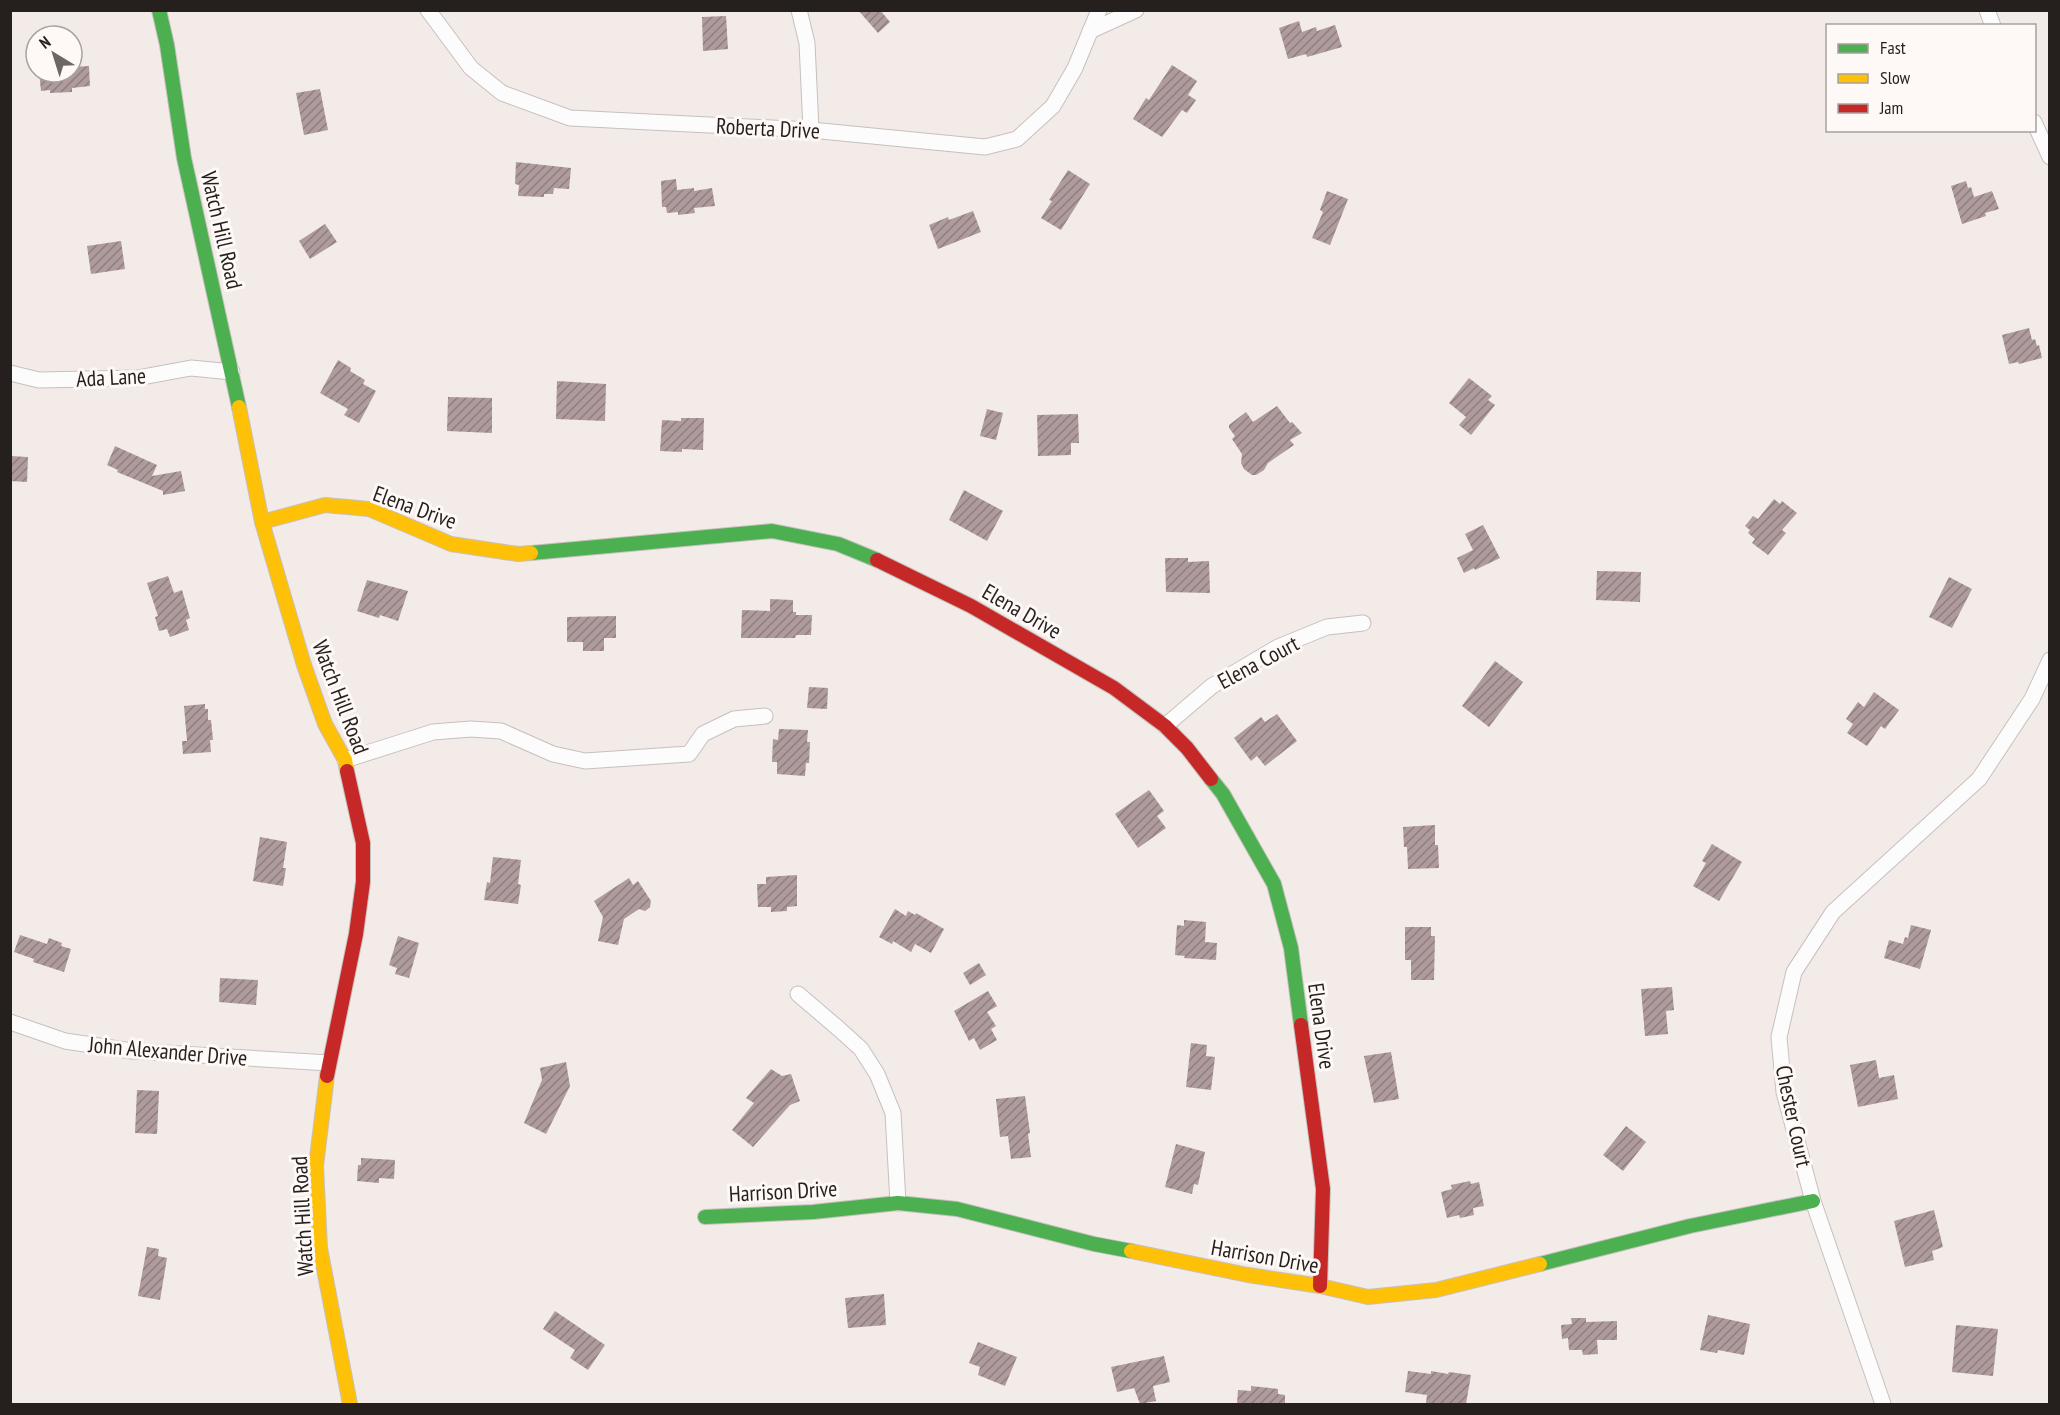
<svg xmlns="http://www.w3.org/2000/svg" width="2060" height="1415" font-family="'PT Sans Narrow',sans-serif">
	<defs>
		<pattern id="building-hatch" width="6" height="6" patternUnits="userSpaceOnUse" patternTransform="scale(1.5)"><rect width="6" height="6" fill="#af9b9c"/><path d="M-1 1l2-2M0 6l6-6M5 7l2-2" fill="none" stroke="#8e7e7f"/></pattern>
	</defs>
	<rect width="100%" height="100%" fill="#f3ebe8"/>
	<g fill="url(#building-hatch)">
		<polygon points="858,10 880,10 890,22 878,33"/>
		<polygon points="726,16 728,49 703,51 702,17"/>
		<polygon points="1299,21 1302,32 1316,27 1317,31 1335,25 1342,47 1307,57 1306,54 1288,59 1279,28"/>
		<polygon points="1172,65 1197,81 1188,95 1196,100 1187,113 1182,110 1162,137 1133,119 1146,98 1149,100"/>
		<polygon points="89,66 90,86 72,88 72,92 50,93 50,90 41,91 39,72 72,72 72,67"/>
		<polygon points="320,89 328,130 304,135 296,93"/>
		<polygon points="516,162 571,168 569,189 554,188 553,194 544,194 544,197 518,196 519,185 515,184"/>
		<polygon points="1068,170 1090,184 1061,230 1041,218 1052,201 1049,200"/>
		<polygon points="676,179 677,190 694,188 694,191 712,188 715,206 694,208 695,213 678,215 678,212 667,213 666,207 662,207 661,181"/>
		<polygon points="1966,181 1968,188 1971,187 1974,197 1992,191 1999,209 1985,213 1986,216 1962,224 1951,186"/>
		<polygon points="1327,191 1348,199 1330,245 1312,238 1323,212 1320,210"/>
		<polygon points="973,211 981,232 938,249 929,225 948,217 949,220"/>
		<polygon points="325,224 337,242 310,259 299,241"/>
		<polygon points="121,241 125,269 91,274 87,246"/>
		<polygon points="2029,328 2032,340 2035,339 2037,346 2039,345 2042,358 2019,364 2018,362 2009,364 2002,335"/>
		<polygon points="338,360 351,368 350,371 365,380 363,384 376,391 359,423 344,415 348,409 320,393"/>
		<polygon points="1469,378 1492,396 1488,400 1495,405 1471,435 1459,425 1466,417 1449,403"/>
		<polygon points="557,381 606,384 605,421 556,419"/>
		<polygon points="448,397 492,398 492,433 447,431"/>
		<polygon points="1277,406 1290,423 1292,422 1302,433 1290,440 1294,445 1268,463 1264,470 1256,475 1252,475 1244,469 1241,463 1242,454 1232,439 1235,436 1229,428 1229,425 1246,412 1253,422"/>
		<polygon points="987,409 1003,413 996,440 980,436"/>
		<polygon points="1078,414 1079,443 1071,443 1071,455 1038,456 1037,415"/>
		<polygon points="681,418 704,418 703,450 682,449 682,452 660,451 662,420 681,421"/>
		<polygon points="115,446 157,465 152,476 181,471 185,491 163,495 163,491 117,472 118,470 107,465"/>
		<polygon points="10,456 28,457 27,482 10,481"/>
		<polygon points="964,490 1003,511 987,541 949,520"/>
		<polygon points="1774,499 1780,504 1782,501 1797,513 1782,530 1786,533 1768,555 1752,543 1755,539 1748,533 1750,530 1745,526 1753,516 1758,519"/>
		<polygon points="1483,525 1500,558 1475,570 1474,568 1464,573 1457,558 1473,550 1465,534"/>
		<polygon points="1165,558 1188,558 1188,562 1209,561 1210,593 1166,592"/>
		<polygon points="1597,571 1641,572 1640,602 1596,600"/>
		<polygon points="168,576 174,593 182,590 190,618 186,620 189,630 170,637 167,629 159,631 155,617 158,616 147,583"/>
		<polygon points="1949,577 1972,589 1952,628 1929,617"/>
		<polygon points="367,580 408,591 398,621 380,615 379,618 357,611"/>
		<polygon points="770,599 793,600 793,612 796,612 796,615 812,615 811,635 796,635 795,638 741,638 742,610 770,611"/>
		<polygon points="616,616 616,638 604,638 604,651 583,651 583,642 567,642 567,617"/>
		<polygon points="1495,661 1523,682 1489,727 1462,706"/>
		<polygon points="809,687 828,688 827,709 807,708"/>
		<polygon points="1874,692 1899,710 1885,729 1881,726 1867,746 1847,733 1853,724 1846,719 1858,702 1864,707"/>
		<polygon points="205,704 205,709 208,709 208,720 211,720 213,740 210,740 211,752 183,754 182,741 187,741 184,706"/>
		<polygon points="1277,714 1297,741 1265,766 1257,756 1251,761 1234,738 1261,717 1265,722"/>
		<polygon points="779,729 808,730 807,742 810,742 809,763 806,763 805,776 777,774 777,762 772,762 773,739 778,740"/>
		<polygon points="1149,790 1164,811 1157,816 1166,828 1138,848 1115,814"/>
		<polygon points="1435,825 1435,845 1438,845 1439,868 1408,869 1407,847 1404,847 1403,827"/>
		<polygon points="260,837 287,842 283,868 286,868 283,886 253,881"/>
		<polygon points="1712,844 1742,862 1719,901 1693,886 1706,863 1702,861"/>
		<polygon points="493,857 521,860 518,884 521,885 518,904 484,900 487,882 490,883"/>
		<polygon points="797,875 797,906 787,907 787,911 771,912 771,907 758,907 757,884 766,884 766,877"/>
		<polygon points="629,878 633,885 638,881 651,901 650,907 645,911 639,909 624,919 618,945 598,941 603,917 594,901"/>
		<polygon points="895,909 906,916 908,911 915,915 916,913 944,929 931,953 915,944 911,952 893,941 892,944 879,937"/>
		<polygon points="1184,920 1206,922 1205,942 1217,943 1216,960 1184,958 1185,956 1175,955 1177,925 1184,926"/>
		<polygon points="1911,925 1931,930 1920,969 1884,958 1889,940 1903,944 1905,937 1908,938"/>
		<polygon points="1405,927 1431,927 1431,936 1435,936 1434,980 1411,980 1411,960 1405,960"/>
		<polygon points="20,935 47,944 49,938 62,943 61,946 71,949 64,972 33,962 34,959 14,952"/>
		<polygon points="398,936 419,943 409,978 395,974 397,968 389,965"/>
		<polygon points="979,963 986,975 970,985 963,973"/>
		<polygon points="220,978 258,980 256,1005 219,1002"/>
		<polygon points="1672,987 1674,1010 1666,1011 1668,1034 1645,1036 1641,989"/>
		<polygon points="988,991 997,1006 987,1012 996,1026 991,1029 997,1040 980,1050 974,1038 969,1041 954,1011"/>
		<polygon points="1191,1043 1207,1045 1206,1056 1215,1057 1211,1090 1186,1087"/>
		<polygon points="1391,1052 1399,1099 1374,1103 1364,1056"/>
		<polygon points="1876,1060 1879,1078 1894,1075 1898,1099 1858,1107 1850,1065"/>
		<polygon points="566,1062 570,1086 546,1134 524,1123 542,1080 540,1068"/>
		<polygon points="771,1069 782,1076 791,1074 800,1101 790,1105 753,1147 732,1130 754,1103 746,1098"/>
		<polygon points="137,1090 159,1091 157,1134 135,1133"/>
		<polygon points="1025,1096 1030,1133 1028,1134 1031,1157 1011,1159 1008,1136 1000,1137 996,1099"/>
		<polygon points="1626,1126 1646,1142 1623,1171 1603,1155"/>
		<polygon points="1176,1144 1205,1152 1198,1185 1194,1184 1192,1194 1165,1187"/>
		<polygon points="361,1158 395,1160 394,1179 379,1178 379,1183 357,1181 358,1165 361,1165"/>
		<polygon points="1470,1181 1471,1184 1479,1182 1484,1206 1473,1208 1474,1215 1460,1218 1459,1215 1447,1218 1441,1192 1452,1189 1451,1185"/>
		<polygon points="1934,1210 1943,1247 1932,1251 1934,1260 1905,1267 1894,1221"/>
		<polygon points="147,1247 159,1249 158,1256 167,1258 160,1300 138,1296"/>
		<polygon points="884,1294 886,1325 848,1328 845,1298"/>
		<polygon points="555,1311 605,1345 588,1370 570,1358 575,1350 543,1329"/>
		<polygon points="1708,1315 1750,1324 1744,1355 1718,1350 1717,1353 1700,1350"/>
		<polygon points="1571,1318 1586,1318 1586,1322 1617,1321 1617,1340 1597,1340 1598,1354 1583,1355 1582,1350 1569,1350 1568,1338 1562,1339 1561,1325 1572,1324"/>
		<polygon points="1956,1325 1998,1329 1993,1376 1952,1372"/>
		<polygon points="978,1342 1017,1357 1005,1386 978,1375 980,1367 969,1363"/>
		<polygon points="1164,1356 1170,1382 1153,1386 1156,1401 1140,1404 1134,1388 1117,1392 1111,1367"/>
		<polygon points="1408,1371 1431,1374 1431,1371 1448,1374 1449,1372 1471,1375 1466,1404 1426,1403 1427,1395 1405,1392"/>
		<polygon points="1251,1386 1278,1389 1278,1394 1285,1395 1285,1404 1237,1404 1238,1390 1251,1391"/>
	</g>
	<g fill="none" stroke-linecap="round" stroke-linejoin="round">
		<g stroke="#c6c0be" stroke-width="17">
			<g id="street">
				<polyline points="428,10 471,68 502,93 570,118 811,130 985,147 1017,139 1053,106 1075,68 1099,10"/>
				<polyline points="799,10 807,43 811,130"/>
				<polyline points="1987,10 1993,26"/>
				<polyline points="1090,31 1136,10"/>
				<polyline points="2034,122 2050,157"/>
				<polyline points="10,373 39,380 137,378 191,368 232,372"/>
				<polyline points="1165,726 1212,686 1278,647 1327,627 1363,623"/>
				<polyline points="345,760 433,732 471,729 501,731 553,754 585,761 689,754 703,734 734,719 765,716"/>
				<polyline points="798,994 839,1029 861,1049 877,1074 893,1113 898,1203"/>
				<polyline points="10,1022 65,1041 132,1051 329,1063"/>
				<polyline points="1883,1404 1813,1201 1784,1092 1779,1037 1794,972 1833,912 1979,779 2032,699 2050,660"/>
			</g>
		</g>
		<g stroke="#c6c0be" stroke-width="16">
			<g id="fast">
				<polyline points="159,10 167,45 184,158 239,407"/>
				<polyline points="531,553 772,531 838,544 877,560"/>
				<polyline points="1211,779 1223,794 1274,884 1291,948 1301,1025"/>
				<polyline points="705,1217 813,1212 898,1203 957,1209 1094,1244 1131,1251"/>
				<polyline points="1540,1264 1690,1226 1813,1201"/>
			</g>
		</g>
		<g stroke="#c6c0be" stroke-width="16">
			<g id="slow">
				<polyline points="239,407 262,522 304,665 325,724 345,760 347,771"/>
				<polyline points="262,522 325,505 369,509 451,544 518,554 531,553"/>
				<polyline points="327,1076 316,1166 320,1248 350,1404"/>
				<polyline points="1131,1251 1248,1275 1320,1286 1368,1297 1436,1290 1540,1264"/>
			</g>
		</g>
		<g stroke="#c6c0be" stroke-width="16">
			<g id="jam">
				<polyline points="877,560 971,606 1114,688 1165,726 1187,748 1211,779"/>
				<polyline points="1301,1025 1323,1189 1320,1286"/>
				<polyline points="327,1076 356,934 363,882 363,843 347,771"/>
			</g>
		</g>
		<use href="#street" stroke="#fdfcfc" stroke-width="15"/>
		<use href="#fast" stroke="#4caf50" stroke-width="14"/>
		<use href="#slow" stroke="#ffc107" stroke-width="14"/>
		<use href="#jam" stroke="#c62828" stroke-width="14"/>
	</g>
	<g text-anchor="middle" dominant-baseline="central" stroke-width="6" stroke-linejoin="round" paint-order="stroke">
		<g font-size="22" fill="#251f1d" stroke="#fef8f6">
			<text transform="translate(768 128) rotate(3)">Roberta Drive</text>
			<text transform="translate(222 230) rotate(77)">Watch Hill Road</text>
			<text transform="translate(111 377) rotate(-3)">Ada Lane</text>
			<text transform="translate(415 507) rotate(20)">Elena Drive</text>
			<text transform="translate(1022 611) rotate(30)">Elena Drive</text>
			<text transform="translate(1258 662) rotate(-28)">Elena Court</text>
			<text transform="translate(341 697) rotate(69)">Watch Hill Road</text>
			<text transform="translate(1322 1026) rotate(82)">Elena Drive</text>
			<text transform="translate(168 1051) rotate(5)">John Alexander Drive</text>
			<text transform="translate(1794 1116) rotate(78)">Chester Court</text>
			<text transform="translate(783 1191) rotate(-3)">Harrison Drive</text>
			<text transform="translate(302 1216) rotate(-93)">Watch Hill Road</text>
			<text transform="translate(1265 1256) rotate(10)">Harrison Drive</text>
		</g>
	</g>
	<rect width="2060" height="1415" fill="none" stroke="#251f1d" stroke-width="24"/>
	<rect x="1826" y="24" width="210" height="108" fill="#fef8f6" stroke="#a7a19f" stroke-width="1.5"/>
	<rect x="1838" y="44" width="30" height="9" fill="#4caf50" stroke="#a7a19f" stroke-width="1.5"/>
	<text x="1880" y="54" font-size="18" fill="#251f1d">Fast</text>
	<rect x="1838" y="74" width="30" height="9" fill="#ffc107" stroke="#a7a19f" stroke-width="1.5"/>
	<text x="1880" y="84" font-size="18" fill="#251f1d">Slow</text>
	<rect x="1838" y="104" width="30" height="9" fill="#c62828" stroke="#a7a19f" stroke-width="1.5"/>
	<text x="1880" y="114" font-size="18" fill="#251f1d">Jam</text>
	<g transform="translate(54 54) rotate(322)"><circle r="28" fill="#fef8f6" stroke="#a7a19f" stroke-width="1.5"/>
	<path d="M0-4.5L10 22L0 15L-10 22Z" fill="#6d6664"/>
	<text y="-9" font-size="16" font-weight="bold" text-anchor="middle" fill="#251f1d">N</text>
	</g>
</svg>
